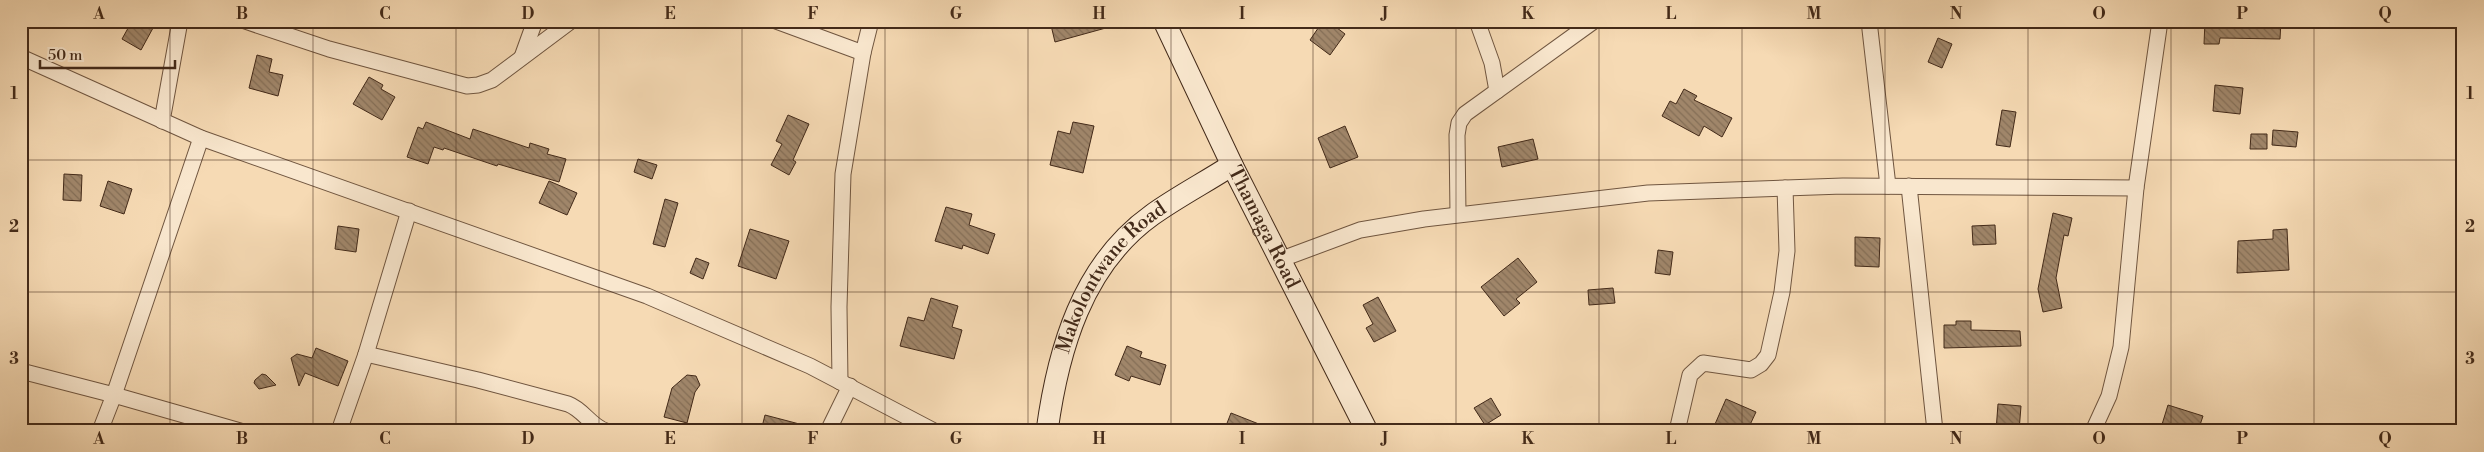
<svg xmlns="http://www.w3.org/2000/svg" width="2484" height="452" font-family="'Libre Bodoni',serif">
	<defs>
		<pattern id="building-back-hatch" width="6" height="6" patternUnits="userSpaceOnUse" patternTransform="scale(1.25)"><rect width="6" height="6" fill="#a0866a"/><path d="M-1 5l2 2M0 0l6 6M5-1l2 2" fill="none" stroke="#846e56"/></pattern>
	</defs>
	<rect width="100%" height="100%" fill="#f6dab4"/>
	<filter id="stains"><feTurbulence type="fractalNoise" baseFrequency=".004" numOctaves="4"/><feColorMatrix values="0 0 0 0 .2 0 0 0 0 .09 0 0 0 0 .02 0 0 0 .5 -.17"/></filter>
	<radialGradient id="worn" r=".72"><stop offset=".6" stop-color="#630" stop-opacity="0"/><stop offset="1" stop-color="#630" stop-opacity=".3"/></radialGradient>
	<g fill="url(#building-back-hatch)" stroke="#432a19">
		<polygon points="132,21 141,21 153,28 141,50 122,39"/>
		<polygon points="1050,21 1112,21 1113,26 1055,42"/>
		<polygon points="1323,21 1328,21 1345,34 1330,55 1310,40"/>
		<polygon points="2205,21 2281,21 2280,39 2220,38 2219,44 2204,44"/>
		<polygon points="1938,38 1952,44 1942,68 1928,62"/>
		<polygon points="257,55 272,59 269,72 283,75 278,96 249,88"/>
		<polygon points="369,77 383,85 381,89 395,97 382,120 353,104"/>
		<polygon points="2215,85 2243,88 2240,114 2213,111"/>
		<polygon points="1684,89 1697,96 1694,100 1732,118 1722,137 1704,126 1699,136 1662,116 1670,101 1676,104"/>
		<polygon points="2002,110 2016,112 2010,147 1996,145"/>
		<polygon points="788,115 809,124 793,160 796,162 789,175 771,165 782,144 776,141"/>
		<polygon points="426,122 470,139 473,129 529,148 530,143 549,149 547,154 566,159 559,182 498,164 497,166 444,148 443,150 434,147 428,164 407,157 418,127 423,129"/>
		<polygon points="1073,122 1094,126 1083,173 1050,165 1058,131 1070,134"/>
		<polygon points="1345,126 1358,157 1330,168 1318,138"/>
		<polygon points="2273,130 2298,132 2296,147 2272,145"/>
		<polygon points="2251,134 2267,134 2267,149 2250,149"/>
		<polygon points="1533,139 1538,159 1502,167 1498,147"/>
		<polygon points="638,159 657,165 652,179 634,172"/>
		<polygon points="64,174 82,175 81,201 63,200"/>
		<polygon points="108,181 132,189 124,214 100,206"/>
		<polygon points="549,181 577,193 567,215 539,203"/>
		<polygon points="665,199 678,203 665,247 653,244"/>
		<polygon points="946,207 972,214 969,225 995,234 988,254 963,245 962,249 935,241"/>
		<polygon points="2053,213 2072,218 2068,236 2064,235 2056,278 2062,308 2043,312 2038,289"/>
		<polygon points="1995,225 1996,244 1973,245 1972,226"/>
		<polygon points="338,226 359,229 356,252 335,249"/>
		<polygon points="750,229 789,241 776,279 738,266"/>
		<polygon points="2287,229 2289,270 2237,273 2238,241 2273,239 2273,230"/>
		<polygon points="1855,237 1880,238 1879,267 1855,266"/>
		<polygon points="1658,250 1673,252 1670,275 1655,273"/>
		<polygon points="696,258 709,263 703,279 690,273"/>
		<polygon points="1518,258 1537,282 1516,299 1520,303 1504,316 1481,287"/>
		<polygon points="1613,288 1615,303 1589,305 1588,290"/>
		<polygon points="1378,297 1396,331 1374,342 1366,328 1373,324 1363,305"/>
		<polygon points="931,298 958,306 952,327 962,330 954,359 900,346 908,317 924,321"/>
		<polygon points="1956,321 1971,321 1971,330 2020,331 2021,346 1944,348 1944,325 1956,325"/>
		<polygon points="1127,346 1142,352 1140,357 1166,365 1160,385 1131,376 1129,381 1115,375"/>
		<polygon points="316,348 348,361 338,386 305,373 299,386 291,358 297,354 312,358"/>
		<polygon points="262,374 266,375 276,385 259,389 254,383 255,380"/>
		<polygon points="687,375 696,376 700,385 695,392 687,423 664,417 672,388"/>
		<polygon points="1491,398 1501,415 1485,425 1474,408"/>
		<polygon points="1726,399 1756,412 1749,427 1743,424 1740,431 1712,431"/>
		<polygon points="1998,404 2021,406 2019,431 1996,431"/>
		<polygon points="2168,405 2203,416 2198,431 2160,431"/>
		<polygon points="1231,413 1274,430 1274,431 1224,431"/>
		<polygon points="765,415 807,426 806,431 761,431"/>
	</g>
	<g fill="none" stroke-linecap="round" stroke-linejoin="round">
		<g stroke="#705640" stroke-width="17">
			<g id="minor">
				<polyline points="245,21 329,49 467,86 478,85 492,80 571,21"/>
				<polyline points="776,21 863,53"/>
				<polyline points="1477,21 1492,63 1497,91"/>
				<polyline points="1869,21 1888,186"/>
				<polyline points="21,57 201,138 647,296 810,366 934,431"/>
				<polyline points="522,57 535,21"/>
				<polyline points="162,121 180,21"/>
				<polyline points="1909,186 1935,431"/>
				<polyline points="1458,214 1457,135 1459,123 1465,114 1594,21"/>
				<polyline points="1282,259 1360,230 1424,219 1648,193 1843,186 2136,188"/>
				<path d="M366,354L478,380L568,404C584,410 590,426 606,431"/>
				<polyline points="21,371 114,395 201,138"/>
				<polyline points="840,382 839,307 843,174 863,53 871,21"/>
				<polyline points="100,431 114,395 240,431"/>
				<polyline points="339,431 366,354 409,211"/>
				<polyline points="828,431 850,386"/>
				<polyline points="1677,431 1690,375 1703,363 1751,370 1761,364 1768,355 1782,292 1787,251 1785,188"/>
				<polyline points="2093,431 2109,396 2121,347 2136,188 2160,21"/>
			</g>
		</g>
		<g stroke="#432a19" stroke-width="23">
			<g id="secondary">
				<path id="s1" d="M1164,21L1232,165L1367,431"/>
				<path id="s2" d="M1047,431C1058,350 1082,265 1152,215C1177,197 1206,182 1232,165"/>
			</g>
		</g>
		<use href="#minor" stroke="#f9e7ce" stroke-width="15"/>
		<use href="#secondary" stroke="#f9e7ce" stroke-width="21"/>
	</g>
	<path fill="none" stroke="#432a19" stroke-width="1" stroke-opacity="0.55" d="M170,21V431M313,21V431M456,21V431M599,21V431M742,21V431M885,21V431M1028,21V431M1171,21V431M1313,21V431M1456,21V431M1599,21V431M1742,21V431M1885,21V431M2028,21V431M2171,21V431M2314,21V431M21,160H2463M21,292H2463"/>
	<g text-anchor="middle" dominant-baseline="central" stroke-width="4" stroke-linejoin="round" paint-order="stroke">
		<g font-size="20" fill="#432a19" stroke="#f9e7ce">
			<text stroke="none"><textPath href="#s1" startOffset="229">Thamaga Road</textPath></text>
			<text stroke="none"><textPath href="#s2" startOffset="171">Makolontwane Road</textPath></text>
		</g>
	</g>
	<rect width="2484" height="452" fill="none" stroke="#f6dab4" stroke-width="55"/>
	<path d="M40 60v8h135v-8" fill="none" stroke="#432a19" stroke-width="2.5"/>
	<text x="48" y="60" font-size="15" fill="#432a19" stroke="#f9e7ce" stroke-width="4" paint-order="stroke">50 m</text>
	<rect x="28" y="28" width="2428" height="396" fill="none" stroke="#432a19" stroke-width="2"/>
	<g font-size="16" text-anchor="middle" font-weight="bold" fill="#432a19">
		<text x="99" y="19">A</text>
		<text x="242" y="19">B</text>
		<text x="385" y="19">C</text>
		<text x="528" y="19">D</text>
		<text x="670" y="19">E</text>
		<text x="813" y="19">F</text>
		<text x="956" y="19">G</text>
		<text x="1099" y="19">H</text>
		<text x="1242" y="19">I</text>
		<text x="1385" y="19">J</text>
		<text x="1528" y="19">K</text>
		<text x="1671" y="19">L</text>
		<text x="1814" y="19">M</text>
		<text x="1956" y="19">N</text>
		<text x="2099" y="19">O</text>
		<text x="2242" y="19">P</text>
		<text x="2385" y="19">Q</text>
		<text x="14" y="99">1</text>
		<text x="2470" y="99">1</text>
		<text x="14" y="232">2</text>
		<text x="2470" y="232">2</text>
		<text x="14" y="364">3</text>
		<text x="2470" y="364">3</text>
		<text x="99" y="444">A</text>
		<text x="242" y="444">B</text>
		<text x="385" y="444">C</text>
		<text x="528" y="444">D</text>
		<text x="670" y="444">E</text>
		<text x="813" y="444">F</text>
		<text x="956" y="444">G</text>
		<text x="1099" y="444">H</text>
		<text x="1242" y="444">I</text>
		<text x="1385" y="444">J</text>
		<text x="1528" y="444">K</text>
		<text x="1671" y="444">L</text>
		<text x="1814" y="444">M</text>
		<text x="1956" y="444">N</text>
		<text x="2099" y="444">O</text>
		<text x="2242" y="444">P</text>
		<text x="2385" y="444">Q</text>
	</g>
	<rect width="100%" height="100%" filter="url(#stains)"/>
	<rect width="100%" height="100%" fill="url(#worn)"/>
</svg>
